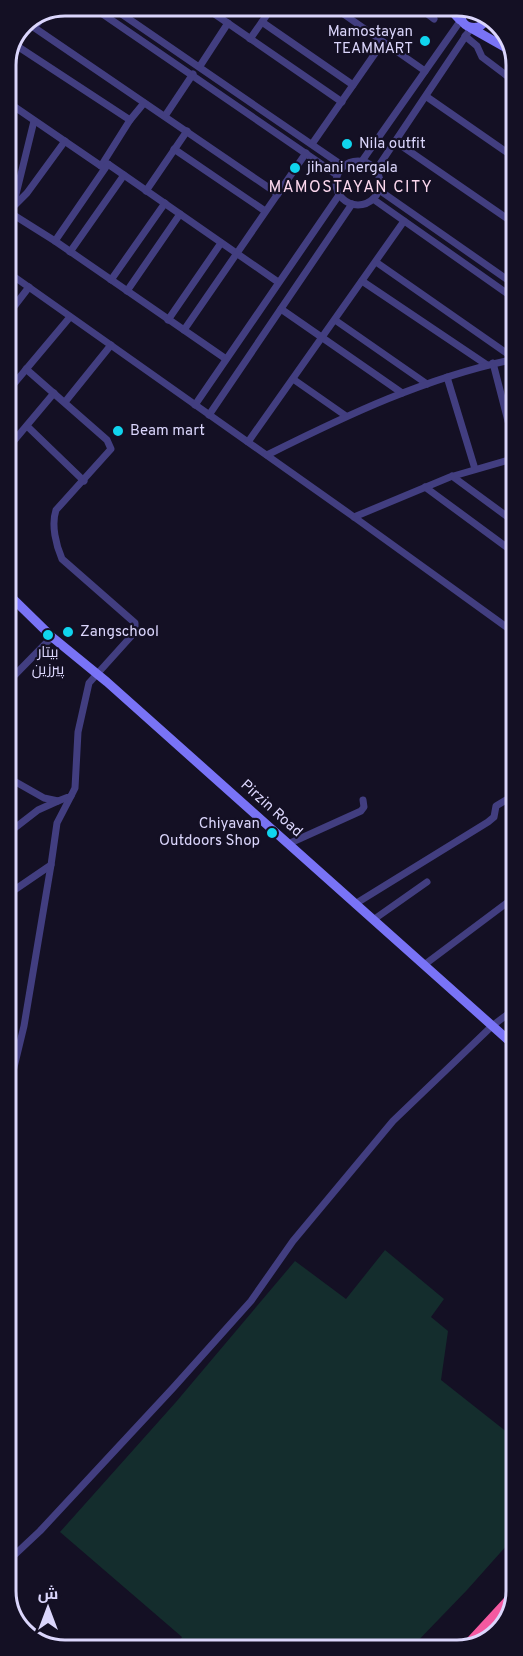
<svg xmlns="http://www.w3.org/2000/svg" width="523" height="1656" font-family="Overpass,Cairo,sans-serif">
	<rect width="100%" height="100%" fill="#141024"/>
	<polygon fill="#142d2d" points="385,1250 444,1299 431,1317 448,1331 441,1380 517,1440 517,1534 467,1590 411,1648 175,1649 182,1637 60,1532 176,1402 295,1261 346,1299"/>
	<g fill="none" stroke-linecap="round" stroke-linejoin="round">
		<g stroke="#423e80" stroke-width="7">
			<polyline points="91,6 337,175"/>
			<polyline points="110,6 343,166"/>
			<polyline points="203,6 342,102"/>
			<polyline points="332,6 425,71"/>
			<polyline points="417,6 434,19"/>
			<polyline points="26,22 278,194"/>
			<polyline points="262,22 353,85"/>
			<polyline points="38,23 44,15"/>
			<polyline points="465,36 477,46 482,57 515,82"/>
			<polyline points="250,39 273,6"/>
			<polyline points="14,44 130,120"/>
			<polyline points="200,66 228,23"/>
			<polyline points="506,75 515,60"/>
			<polyline points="427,97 515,158"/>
			<polyline points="6,101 101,166 108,164 278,282"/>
			<polyline points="165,116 193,74"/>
			<polyline points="396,142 515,224"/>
			<polyline points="312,144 383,42"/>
			<polyline points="174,149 265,211"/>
			<circle cx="358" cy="183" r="22"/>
			<polyline points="362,161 461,20"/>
			<polyline points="101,166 130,120 144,103"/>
			<polyline points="376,170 471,28"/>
			<polyline points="379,190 515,285"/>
			<polyline points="146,191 187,131"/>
			<polyline points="373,199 515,299"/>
			<polyline points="15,205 27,193 65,141"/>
			<polyline points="12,214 55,241 226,359"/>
			<polyline points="6,235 34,121"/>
			<polyline points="55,241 108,164"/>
			<polyline points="70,252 124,175"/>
			<polyline points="376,262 515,359"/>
			<polyline points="6,271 354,517 516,634"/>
			<polyline points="111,280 165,203"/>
			<polyline points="362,281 487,365"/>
			<polyline points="127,291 180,214"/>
			<polyline points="281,309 402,393"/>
			<polyline points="6,317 29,287"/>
			<polyline points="168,320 221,243"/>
			<polyline points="335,320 427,384"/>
			<polyline points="184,330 306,153"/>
			<polyline points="493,363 516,452"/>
			<polyline points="447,377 475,469"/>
			<polyline points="293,379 346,416"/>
			<polyline points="7,392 70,317"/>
			<polyline points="65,402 111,345"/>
			<polyline points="195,405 339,195"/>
			<polyline points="209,415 352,204"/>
			<polyline points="27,426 84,481"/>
			<polyline points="248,442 404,221"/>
			<polyline points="7,449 54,393"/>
			<path d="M267,455C347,415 427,377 515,359"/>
			<polyline points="452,476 516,523"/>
			<polyline points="425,487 516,554"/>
			<polyline points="354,517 450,477 516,458"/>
			<polyline points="7,683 52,637"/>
			<polyline points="515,718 516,718"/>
			<path d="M7,777L44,798L58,801L71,796L75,788L78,732L89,683L135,632V623L62,559C56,545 51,525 56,510L111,449L107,440L26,369"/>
			<polyline points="7,834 38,810 58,801"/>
			<polyline points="288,844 361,811 364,807 363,800"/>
			<polyline points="7,895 51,865 57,823 71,796"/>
			<polyline points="355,904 488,822 494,817 496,806 516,794"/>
			<polyline points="373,920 427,882"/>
			<polyline points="424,965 516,896"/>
			<polyline points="7,1088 9,1088 24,1026 51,865"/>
			<polyline points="8,1561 40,1531 173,1388 251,1301 293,1241 393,1121 492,1026 516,1008"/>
		</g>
		<g stroke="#7973f6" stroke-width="9">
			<polyline points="447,6 460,20"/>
			<path d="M463,6C456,19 465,30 479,27L485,22L486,16"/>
			<polyline points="471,28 515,53"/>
			<polyline points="7,593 52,637 107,682 516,1047"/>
		</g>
		<polyline stroke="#f459a0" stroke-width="12" points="466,1648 515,1595"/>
	</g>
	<g fill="#10d4ee" stroke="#141024" stroke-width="2">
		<circle cx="425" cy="41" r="6"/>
		<circle cx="347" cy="144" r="6"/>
		<circle cx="295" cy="168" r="6"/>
		<circle cx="118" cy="431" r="6"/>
		<circle cx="68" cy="632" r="6"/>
		<circle cx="48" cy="635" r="6"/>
		<circle cx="272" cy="833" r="6"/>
	</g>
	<g text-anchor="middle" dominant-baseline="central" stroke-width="4.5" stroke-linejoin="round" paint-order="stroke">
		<g font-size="15" fill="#dbd6fc" stroke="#141024" text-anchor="start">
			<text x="413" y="32" text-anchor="end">Mamostayan<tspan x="413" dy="17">TEAMMART</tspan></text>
			<text x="359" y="144">Nila outfit</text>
			<text x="307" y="168">jihani nergala</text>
			<text x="130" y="431">Beam mart</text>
			<text x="80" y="632">Zangschool</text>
			<text x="48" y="653" text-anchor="middle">بيتار<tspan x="48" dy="17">پيرزين</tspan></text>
			<text x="260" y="824" text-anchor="end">Chiyavan<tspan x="260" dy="17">Outdoors Shop</tspan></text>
		</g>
		<g font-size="15" fill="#dbd6fc" stroke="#141024">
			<text transform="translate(271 809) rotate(42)">Pirzin Road</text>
		</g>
		<g font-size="16" letter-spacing="1.5" fill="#fcd7ee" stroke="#141024">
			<text x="351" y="188">MAMOSTAYAN CITY</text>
		</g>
	</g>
	<path d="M0 0H523V1656H0ZM65 16H457A49 49 0 0 1 506 65V1591A49 49 0 0 1 457 1640H65A49 49 0 0 1 16 1591V65A49 49 0 0 1 65 16Z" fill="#141024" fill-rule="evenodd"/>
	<path fill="none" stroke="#dbd6fc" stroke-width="3" d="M65 16H457A49 49 0 0 1 506 65V1591A49 49 0 0 1 457 1640H65A49 49 0 0 1 16 1591V65A49 49 0 0 1 65 16Z"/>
	<g transform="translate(48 1608)" stroke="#141024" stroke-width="4.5" paint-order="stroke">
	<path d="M0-4.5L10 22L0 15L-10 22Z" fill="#dbd6fc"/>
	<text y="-9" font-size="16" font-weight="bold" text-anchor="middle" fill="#dbd6fc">ش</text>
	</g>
</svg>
